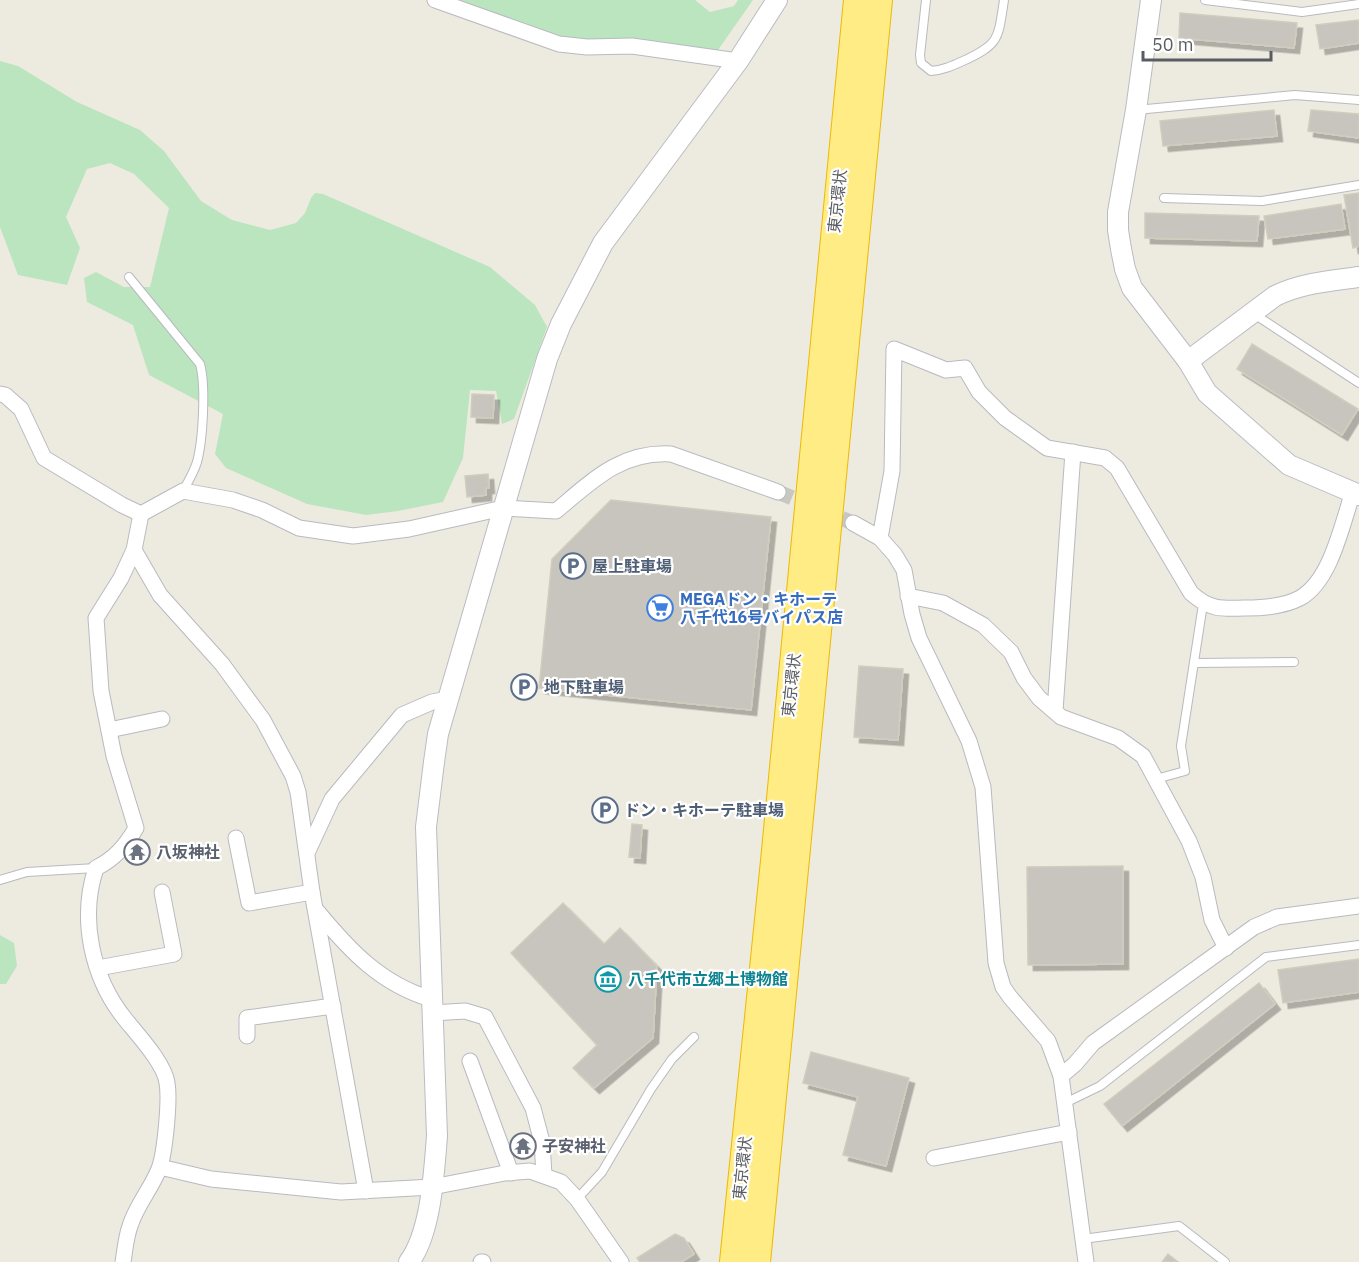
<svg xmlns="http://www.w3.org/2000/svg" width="1359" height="1262" font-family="'IBM Plex Sans','Noto Sans JP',sans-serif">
	<defs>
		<filter id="shadow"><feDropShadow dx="5.5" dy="5.5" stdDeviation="0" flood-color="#0004"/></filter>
	</defs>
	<rect width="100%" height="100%" fill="#edebe0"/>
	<g fill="#bbe5bf">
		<polygon points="451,0 695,0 710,12 734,6 738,0 753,0 718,50 634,41 558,39"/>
		<polygon points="0,61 18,66 77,102 140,130 164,151 201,201 232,220 270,230 296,223 305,213 311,198 315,193 323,194 490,267 535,305 547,327 514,419 502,424 496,391 470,390 463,458 443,502 398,511 366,515 307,504 226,468 215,454 223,414 149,375 133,325 87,302 84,278 96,272 124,287 150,287 169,208 134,174 110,163 87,169 66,217 80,248 67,285 18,275 0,227"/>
		<polygon points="0,935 14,943 17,966 6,984 0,984"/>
	</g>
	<g fill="#c7c5bd" stroke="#d1cdbe" stroke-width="1.5" filter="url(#shadow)">
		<polygon points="1180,13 1297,23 1294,48 1179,38"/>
		<polygon points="1359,20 1359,43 1320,49 1316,25"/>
		<polygon points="1274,110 1277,136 1163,146 1160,121"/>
		<polygon points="1311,110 1359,114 1359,138 1308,131"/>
		<polygon points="1359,193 1359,246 1353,248 1344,195"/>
		<polygon points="1341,204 1345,229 1268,239 1264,216"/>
		<polygon points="1145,213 1259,216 1257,241 1145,238"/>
		<polygon points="1252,344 1358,409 1342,435 1237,369"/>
		<polygon points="472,394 494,395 493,418 471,417"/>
		<polygon points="488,474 489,488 486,488 486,495 467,497 465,476"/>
		<polygon points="611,500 771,517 751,710 539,688 552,559"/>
		<polygon points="859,666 903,669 898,740 854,737"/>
		<polygon points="632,824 642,825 640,858 629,857"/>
		<polygon points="1123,866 1123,964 1028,965 1027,867"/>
		<polygon points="563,903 604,944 620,928 657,966 653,1038 594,1088 573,1068 597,1045 511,953"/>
		<polygon points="1359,959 1359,992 1283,1003 1278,970"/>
		<polygon points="1259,983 1275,1004 1122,1126 1104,1104"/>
		<polygon points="811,1052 909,1078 886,1166 843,1155 858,1097 803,1083"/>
		<polygon points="675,1234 684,1238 694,1254 681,1262 640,1262 637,1258"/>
		<polygon points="1168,1254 1178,1262 1162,1262"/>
	</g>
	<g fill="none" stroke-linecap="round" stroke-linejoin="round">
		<polyline stroke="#c8c7c0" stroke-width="15" stroke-dasharray="15 8" stroke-linecap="butt" points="778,492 853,523"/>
		<g stroke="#b8bac0" stroke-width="10">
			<g id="lane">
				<path d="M926,0L920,55L921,63L931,71C943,70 952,66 963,61C1000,44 998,39 1004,0"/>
				<polyline points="1205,0 1302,12 1359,4"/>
				<polyline points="1136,110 1295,95 1359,100"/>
				<polyline points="1164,198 1262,201 1359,185"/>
				<path d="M129,277L200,364C206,385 203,440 197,462C194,472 188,482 183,491"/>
				<polyline points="1254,314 1359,383"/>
				<polyline points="1194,663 1294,662"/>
				<polyline points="1156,779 1185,771 1181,746 1203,604"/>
				<polyline points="0,880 27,872 96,868"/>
				<polyline points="1065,1103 1100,1086 1266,957 1359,945"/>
				<polyline points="577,1199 602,1172 651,1089 672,1059 694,1037"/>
				<polyline points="1083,1239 1179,1226 1225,1262"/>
			</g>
		</g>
		<g stroke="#b8bac0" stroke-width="17">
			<g id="street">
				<polyline points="435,0 559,44 587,47 632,46 738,61"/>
				<polyline points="0,394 5,395 21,409 44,458 122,505 141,514"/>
				<polyline points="141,514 134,550 160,595 222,664 263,720 293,776 298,792 312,892 366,1191"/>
				<path d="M141,514L183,491L233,500L262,510L299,528L353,536L409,529L503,508L556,511C592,481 621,451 671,454L778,492"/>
				<polyline points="853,523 880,538 895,555 904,570 912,614 919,638 969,741 983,787 996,963 1003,987 1010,997 1048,1041 1061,1076 1086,1262"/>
				<path d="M880,538L892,471L894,349L946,370L965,368L979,392L1005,418L1047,448L1105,458L1117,468L1191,593C1210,610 1221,609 1246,608C1263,608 1285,606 1300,598C1331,581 1342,524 1353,492"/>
				<polyline points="908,596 943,603 983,625 1011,652 1024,678 1039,698 1061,717 1118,738 1143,756 1189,841 1203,877 1212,920 1226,948"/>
				<polyline points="1055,711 1073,452"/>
				<polyline points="109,730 162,719"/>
				<polyline points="236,838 249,903 312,892"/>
				<polyline points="307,853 332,799 402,715 432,702 449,699"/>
				<path d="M317,911C350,951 381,984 431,999"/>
				<polyline points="98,968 174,954 162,892"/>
				<polyline points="432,1013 465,1011 485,1017 533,1108 542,1142 544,1175"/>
				<polyline points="247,1036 247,1018 333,1006"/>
				<polyline points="470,1061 511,1173"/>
				<polyline points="1061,1076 1075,1064 1093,1043 1254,927 1277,917 1359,906"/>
				<polyline points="934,1158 1069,1132"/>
				<polyline points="160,1167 211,1179 341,1192 432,1187 505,1173 530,1171 561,1182 577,1199 621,1262"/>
				<path d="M123,1262C125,1250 126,1237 130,1226C136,1206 151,1189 159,1169C165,1153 170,1100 167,1083C165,1064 137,1034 125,1019C92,978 79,919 96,868C114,859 125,847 136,828L114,756L101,691L96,618L121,578L134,550"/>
				<polyline points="481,1262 483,1262"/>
			</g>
		</g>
		<g stroke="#b9bcc3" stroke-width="22">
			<g id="secondary">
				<polyline points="1151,0 1136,110 1118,212 1118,230 1121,249 1125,269 1132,288 1188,361 1207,393 1289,465 1359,495"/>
				<path d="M1188,361L1275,296C1302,283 1330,281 1359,277"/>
				<path d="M409,1262C431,1233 434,1173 437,1136L426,827L434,762L438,734L547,359L561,324L603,243L738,61L777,0"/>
			</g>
		</g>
		<g stroke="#edb900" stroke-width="28">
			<g id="highway">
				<polyline points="733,1262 774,861 857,0"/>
				<polyline points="757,1262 879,0"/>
			</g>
		</g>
		<use href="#lane" stroke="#fff" stroke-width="8"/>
		<use href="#street" stroke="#fff" stroke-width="15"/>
		<use href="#secondary" stroke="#fff" stroke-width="20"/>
		<use href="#highway" stroke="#ffec85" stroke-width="26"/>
	</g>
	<defs>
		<g id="parking-ring" transform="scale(1.35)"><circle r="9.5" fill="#fff" stroke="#5c6f8a" stroke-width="1.5"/><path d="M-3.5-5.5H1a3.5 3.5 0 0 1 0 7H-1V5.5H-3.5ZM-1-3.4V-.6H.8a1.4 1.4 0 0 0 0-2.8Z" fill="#5c6f8a"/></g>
		<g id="supermarket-ring" transform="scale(1.35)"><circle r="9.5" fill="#fff" stroke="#3f7fe0" stroke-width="1.5"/><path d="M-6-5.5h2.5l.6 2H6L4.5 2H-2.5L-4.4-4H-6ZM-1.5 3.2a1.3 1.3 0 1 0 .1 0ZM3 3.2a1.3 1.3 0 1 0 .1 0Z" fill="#3f7fe0"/></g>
		<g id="temple-ring" transform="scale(1.35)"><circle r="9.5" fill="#fff" stroke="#6b7280" stroke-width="1.5"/><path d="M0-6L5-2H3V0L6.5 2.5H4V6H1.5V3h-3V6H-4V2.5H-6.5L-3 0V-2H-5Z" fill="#6b7280"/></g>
		<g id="museum-ring" transform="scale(1.35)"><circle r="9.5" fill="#fff" stroke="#0f9aa8" stroke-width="1.5"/><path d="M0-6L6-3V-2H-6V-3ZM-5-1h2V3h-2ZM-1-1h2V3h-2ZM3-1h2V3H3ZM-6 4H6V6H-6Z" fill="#0f9aa8"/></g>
	</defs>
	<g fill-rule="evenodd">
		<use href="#parking-ring" x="573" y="566"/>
		<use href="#supermarket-ring" x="660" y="608"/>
		<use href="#parking-ring" x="524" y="687"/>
		<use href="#parking-ring" x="605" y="810"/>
		<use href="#temple-ring" x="137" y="852"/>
		<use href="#museum-ring" x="608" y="979"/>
		<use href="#temple-ring" x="523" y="1146"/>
	</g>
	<g text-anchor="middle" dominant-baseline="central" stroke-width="4.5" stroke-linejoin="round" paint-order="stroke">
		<g font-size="16" fill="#595c62" stroke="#fff">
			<text transform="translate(837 201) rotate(-84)">東京環状</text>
			<text transform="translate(791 685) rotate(-84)">東京環状</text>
			<text transform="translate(742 1168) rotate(-84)">東京環状</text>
		</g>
		<g font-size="16" font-weight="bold" fill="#4e5e75" stroke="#fff" text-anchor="start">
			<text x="592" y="566">屋上駐車場</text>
			<text x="544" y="687">地下駐車場</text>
			<text x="624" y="810">ドン・キホーテ駐車場</text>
		</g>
		<g font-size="16" font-weight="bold" fill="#366cbe" stroke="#fff" text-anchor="start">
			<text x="680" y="599">MEGAドン・キホーテ<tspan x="680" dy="18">八千代16号バイパス店</tspan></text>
		</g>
		<g font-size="16" font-weight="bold" fill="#5b616d" stroke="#fff" text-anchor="start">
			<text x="156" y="852">八坂神社</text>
			<text x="542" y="1146">子安神社</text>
		</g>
		<g font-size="16" font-weight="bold" fill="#0d838f" stroke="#fff" text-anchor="start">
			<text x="628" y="979">八千代市立郷土博物館</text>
		</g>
	</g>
	<path d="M1143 51v9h128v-9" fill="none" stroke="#595c62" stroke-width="3"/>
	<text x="1152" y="51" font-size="18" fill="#595c62" stroke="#ffffff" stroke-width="4.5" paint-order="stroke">50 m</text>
</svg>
